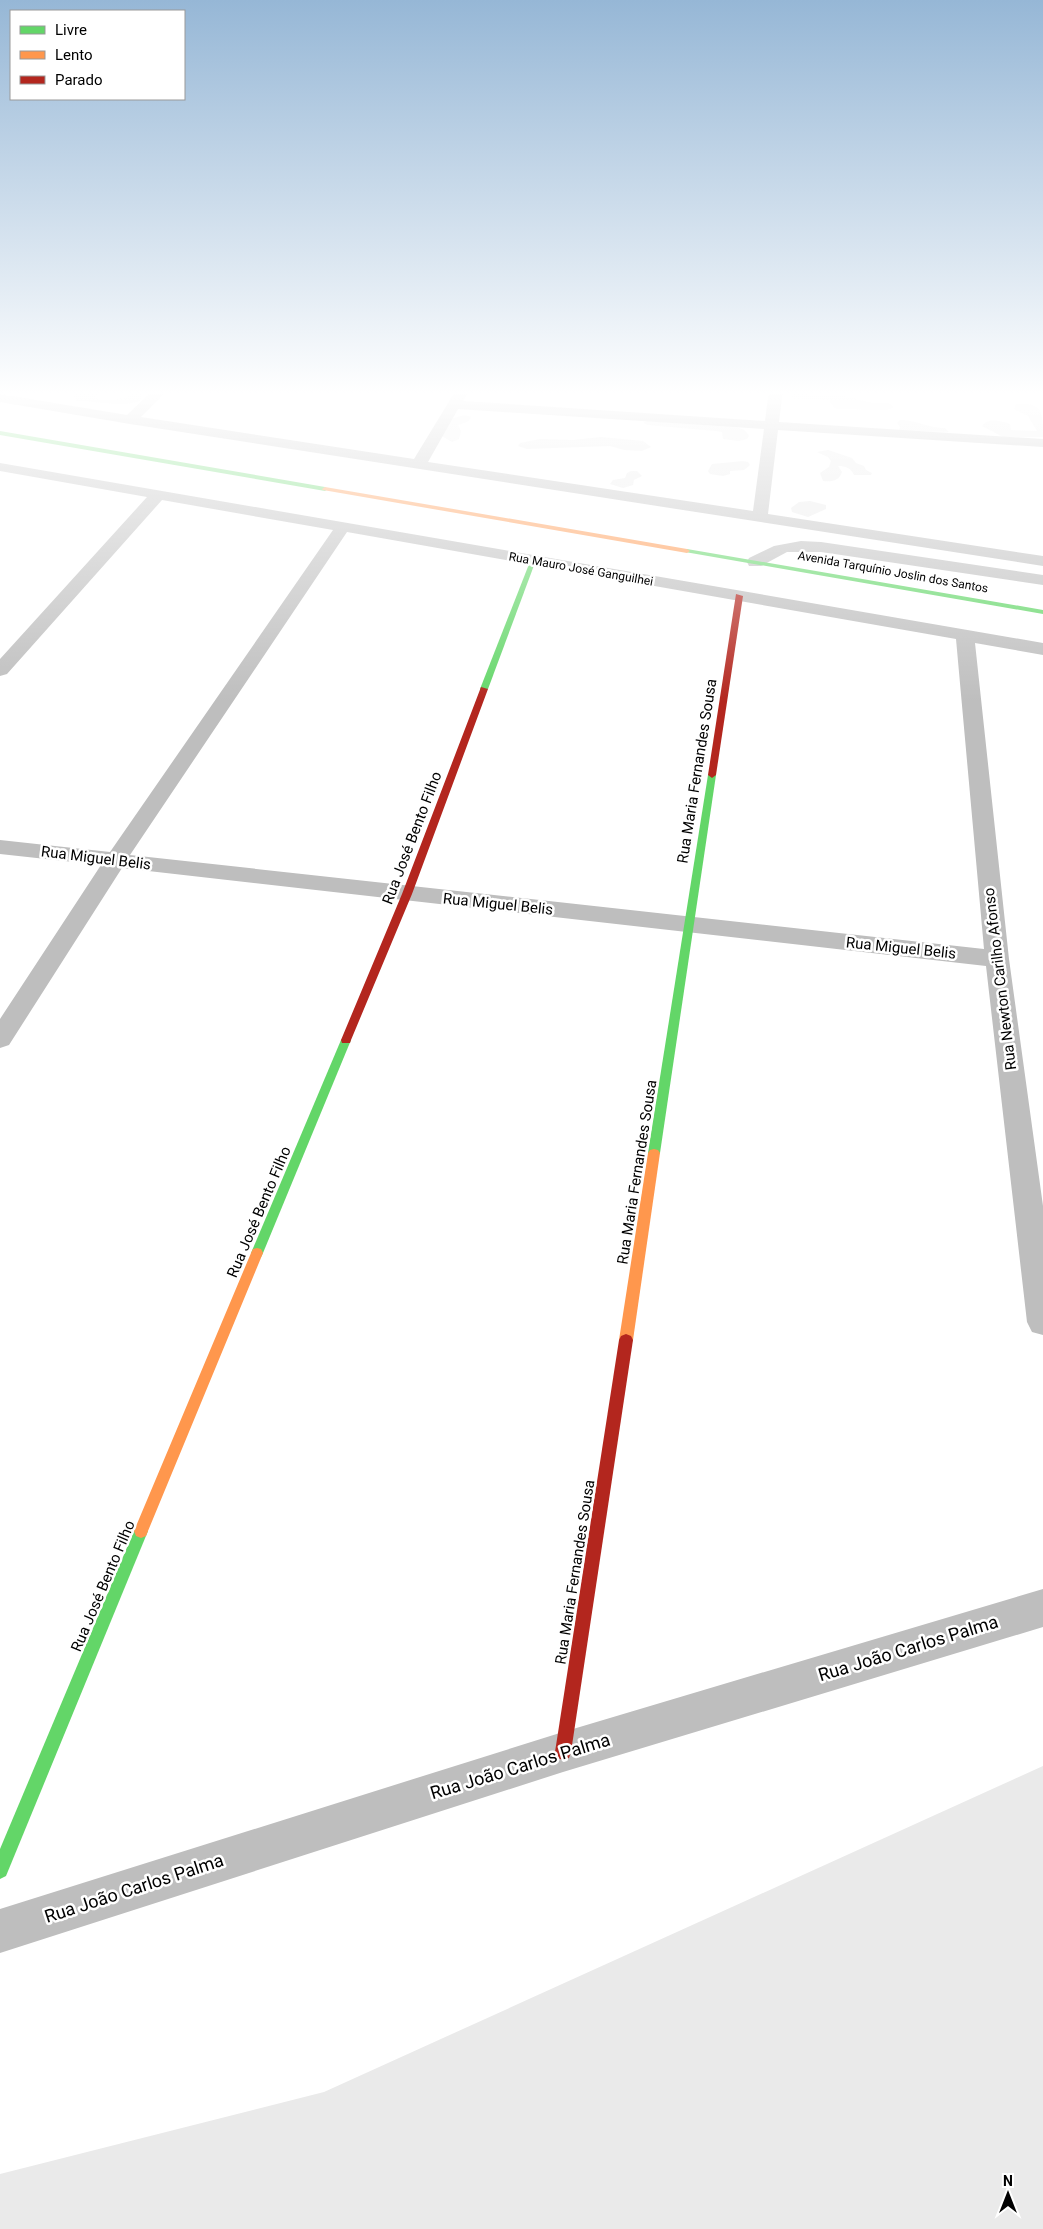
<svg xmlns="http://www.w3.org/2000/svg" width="1043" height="2229" font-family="Roboto,sans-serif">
	<rect width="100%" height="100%" fill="#fff"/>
	<g fill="#eaeaea">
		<path d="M79,390H95L97,393L96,399L110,400L127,398L132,390H149L141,394L140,401C119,408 98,401 76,401L74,397L75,391Z"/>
		<polygon points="795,394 843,396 873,403 888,403 894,407 886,410 840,409 834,408 829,400 793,398 789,395"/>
		<path d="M1016,404C1043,402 1043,413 1043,437H1003L982,426C988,417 1001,421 1010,424L1011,430L1037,431L1028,416L1014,409Z"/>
		<polygon points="465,415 471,417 469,421 458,425 461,431 459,439 452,442 442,436 450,419"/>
		<path d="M900,420C916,420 928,428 945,428L949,432L899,431L900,427L897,423Z"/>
		<path d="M646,421L732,427C740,428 746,429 749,436L747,439L739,441L723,439L722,432L716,431L648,425L644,423Z"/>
		<polygon points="601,437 643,441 651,447 642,451 624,450 610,446 527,449 518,446 520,443 540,439 573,440"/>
		<path d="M828,450L852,458L856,463L864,466L866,470L872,473L871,475H854C851,468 846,466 838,466L842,472C839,481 832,482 823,481L820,473L829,467L831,461L828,457L817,452Z"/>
		<polygon points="743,461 748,462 750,465 744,470 730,471 730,474 723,476 710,474 708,471 712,464"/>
		<polygon points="631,471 637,471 642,476 634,480 633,485 623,488 610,484 613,480 625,478 627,473"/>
		<polygon points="810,501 826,505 826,509 808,517 792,512 791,508 799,502"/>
		<polygon points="1043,1766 1043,2229 0,2229 0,2174 324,2092"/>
	</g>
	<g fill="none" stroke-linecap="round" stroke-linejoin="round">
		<g fill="#bebebe" fill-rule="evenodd">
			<path d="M153,390H168L141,417L414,459L456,390H470L463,401L765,421L769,390H783L779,422L1043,439V447L778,430L768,514L1043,556V566L130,424L0,402V394L127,415ZM458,409L764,429L753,511L428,462Z"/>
			<path d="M0,463L1043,643V655L975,643L1009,959L1043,1206V1335L1032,1332L1027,1322L986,966L122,868L9,1045L0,1048V1019L101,865L0,854V840L110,852L333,530L162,500L7,674L0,676V659L147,497L0,471ZM347,532L956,639L984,949L130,855Z"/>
			<polygon points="801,541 821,542 1043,575 1043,585 821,552 787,552 761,566 749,566 747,562 749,558 774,546"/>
			<polygon points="1043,1589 1043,1627 563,1772 0,1953 0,1909 563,1732"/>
		</g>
		<g fill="#63d668" fill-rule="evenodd">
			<polygon points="0,431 325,487 328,489 325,491 0,435"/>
			<polygon points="687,549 1043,610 1043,614 685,552 684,551"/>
			<polygon points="531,559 536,560 488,689 481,691 480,689"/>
			<polygon points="712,772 716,775 660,1153 658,1156 650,1156 648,1153 708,775"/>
			<polygon points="346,1036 351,1040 263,1253 261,1257 257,1258 253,1257 251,1253 341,1040"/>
			<polygon points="141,1524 146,1526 148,1531 6,1876 0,1879 0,1849 136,1526"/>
		</g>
		<g fill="#ff974d" fill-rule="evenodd">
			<polygon points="325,487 687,549 690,551 687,553 323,490 322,489"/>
			<polygon points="654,1149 658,1150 660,1153 633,1340 631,1344 626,1346 621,1344 619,1340 648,1153 650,1150"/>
			<polygon points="257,1248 261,1249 263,1253 148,1531 146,1536 141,1538 136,1536 134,1531 251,1253 253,1249"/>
		</g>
		<g fill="#b3261e" fill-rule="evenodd">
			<polygon points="736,594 743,596 716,775 712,778 708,775"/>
			<polygon points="481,687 488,689 412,894 351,1040 350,1043 342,1043 341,1040 402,894"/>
			<polygon points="626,1334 631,1336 633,1340 571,1752 569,1758 563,1760 557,1758 555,1752 619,1340 621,1336"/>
		</g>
	</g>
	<linearGradient id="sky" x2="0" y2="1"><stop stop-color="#96b7d6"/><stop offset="0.56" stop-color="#fff"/><stop offset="1" stop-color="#fff" stop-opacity="0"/></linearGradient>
	<rect width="1043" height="702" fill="url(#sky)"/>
	<g text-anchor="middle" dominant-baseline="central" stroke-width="5" stroke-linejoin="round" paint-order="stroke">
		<g font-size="12" fill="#000" stroke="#fff">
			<text transform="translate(581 569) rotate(10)">Rua Mauro José Ganguilhei</text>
			<text transform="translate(893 572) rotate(10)">Avenida Tarquínio Joslin dos Santos</text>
		</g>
		<g font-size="15" fill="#000" stroke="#fff">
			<text transform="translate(697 771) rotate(-81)">Rua Maria Fernandes Sousa</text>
			<text transform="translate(412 838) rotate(-69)">Rua José Bento Filho</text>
			<text transform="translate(96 858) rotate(7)">Rua Miguel Belis</text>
			<text transform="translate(498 904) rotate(6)">Rua Miguel Belis</text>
			<text transform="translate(901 948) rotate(6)">Rua Miguel Belis</text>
			<text transform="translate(1000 979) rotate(-97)">Rua Newton Carilho Afonso</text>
			<text transform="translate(637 1172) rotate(-81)">Rua Maria Fernandes Sousa</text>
			<text transform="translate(259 1212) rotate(-67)">Rua José Bento Filho</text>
			<text transform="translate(575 1572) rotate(-81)">Rua Maria Fernandes Sousa</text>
			<text transform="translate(103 1586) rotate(-67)">Rua José Bento Filho</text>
		</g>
		<g font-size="18" fill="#000" stroke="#fff">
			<text transform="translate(908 1648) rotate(-17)">Rua João Carlos Palma</text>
			<text transform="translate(520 1766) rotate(-17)">Rua João Carlos Palma</text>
			<text transform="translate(134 1888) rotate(-18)">Rua João Carlos Palma</text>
		</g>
	</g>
	<rect x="10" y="10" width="175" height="90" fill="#ffffff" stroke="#999999"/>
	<rect x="20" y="26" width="25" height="8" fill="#63d668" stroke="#999999"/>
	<text x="55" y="35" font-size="15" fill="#000000">Livre</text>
	<rect x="20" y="51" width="25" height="8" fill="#ff974d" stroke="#999999"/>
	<text x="55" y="60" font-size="15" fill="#000000">Lento</text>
	<rect x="20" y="76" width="25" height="8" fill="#b3261e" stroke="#999999"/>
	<text x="55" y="85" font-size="15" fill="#000000">Parado</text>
	<g transform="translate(1008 2194)" stroke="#ffffff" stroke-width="4" paint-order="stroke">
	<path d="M0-4L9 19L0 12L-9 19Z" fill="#000000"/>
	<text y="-8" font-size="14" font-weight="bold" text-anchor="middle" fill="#000000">N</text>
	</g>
</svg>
